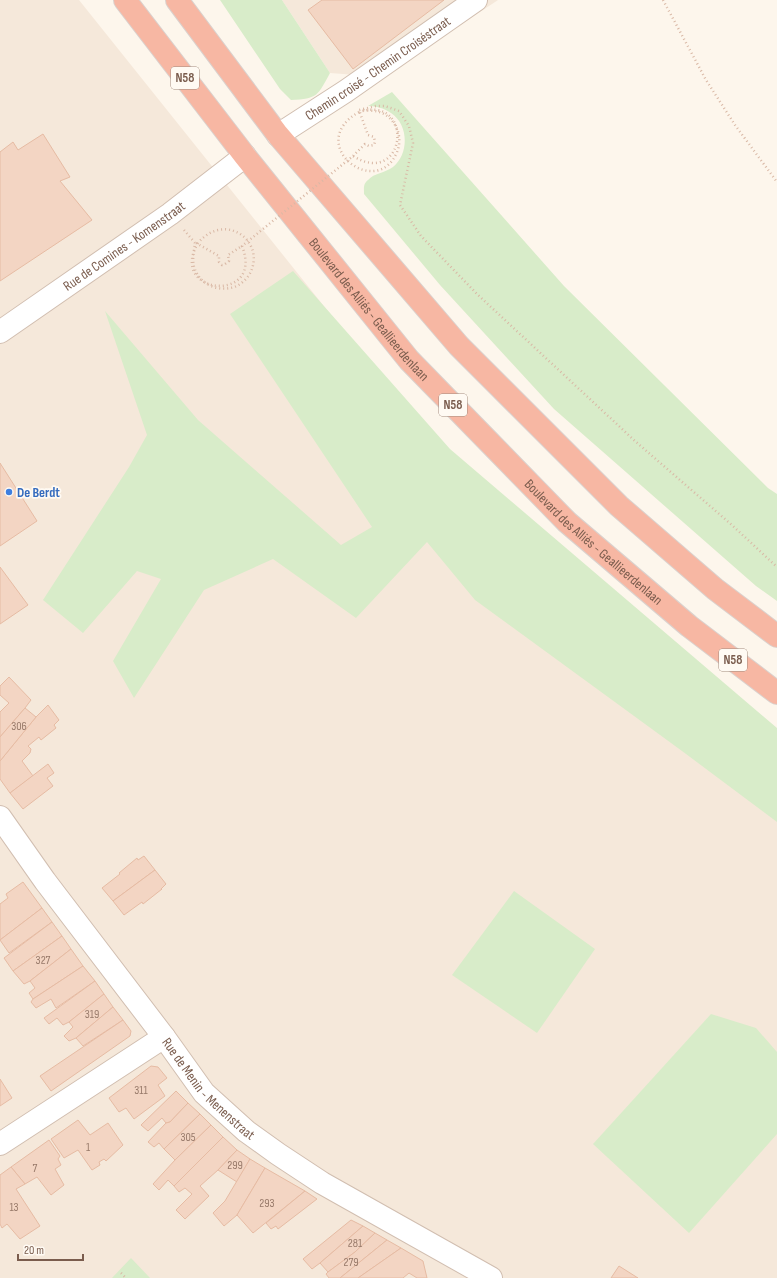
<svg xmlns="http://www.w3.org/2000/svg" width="777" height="1278" font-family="'Sofia Sans Condensed',sans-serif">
	<rect width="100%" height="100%" fill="#fdf6ec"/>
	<g fill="#f5e8da">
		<polygon points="0,0 79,0 619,675 777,808 777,1278 0,1278"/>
		<polygon points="282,0 498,0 382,77 330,73"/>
	</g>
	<g fill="#d8ecc9">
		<path d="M220,0H282L330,73C318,95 318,99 291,100L280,89Z"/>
		<path d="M392,92L564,286L768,488L777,494V601L756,586L554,409L440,285L364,194C364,188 363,184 368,180C374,173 385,173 393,167C409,154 409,125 391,113C383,108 377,106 368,106Z"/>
		<polygon points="293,271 450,449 777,728 777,822 682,751 475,600 427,542 356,618 273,559 204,590 134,698 113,661 161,579 137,571 83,633 43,600 129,467 147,435 105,311 198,420 341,545 372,527 230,314"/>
		<polygon points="514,891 595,949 537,1033 452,975"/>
		<polygon points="711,1014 756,1028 777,1052 777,1134 689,1233 593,1144"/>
		<polygon points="131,1258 150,1278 112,1278"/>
	</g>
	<g fill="#f3d5c3" stroke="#e6bba3">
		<polygon points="322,0 444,0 353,69 308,10"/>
		<polygon points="43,134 70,177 60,181 92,220 0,281 0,152 13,142 18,150"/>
		<polygon points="0,463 37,521 0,546"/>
		<polygon points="0,567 28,605 0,624"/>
		<polygon points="9,677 31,700 25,708 0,737 0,712 9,703 0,695 0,686"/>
		<polygon points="48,705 59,720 54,725 56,728 41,740 39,737 28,746 31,749 30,753 22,761 33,776 10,793 0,779 0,761 36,717"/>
		<polygon points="25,708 36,717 0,761 0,737"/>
		<polygon points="48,764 54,773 47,778 53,786 23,809 10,793"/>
		<polygon points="144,856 155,870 113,901 102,888 120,874 119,873 137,858 138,860"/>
		<polygon points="155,870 166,884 161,889 162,889 143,904 142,902 124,915 113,901"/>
		<polygon points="23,882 42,908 0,940 0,904 8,898 6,894"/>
		<polygon points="42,908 52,922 9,953 0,940"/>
		<polygon points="52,922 62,936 13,971 4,958"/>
		<polygon points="62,936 71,949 30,981 24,984 13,971"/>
		<polygon points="71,949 83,966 33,999 29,993 35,988 30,981"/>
		<polygon points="83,966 95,981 56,1008 51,999 36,1008 31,1002 33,999"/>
		<polygon points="95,981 104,994 69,1022 63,1025 57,1018 49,1024 44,1018"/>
		<polygon points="104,994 113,1007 76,1038 69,1041 64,1036 73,1027 69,1022"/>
		<polygon points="113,1007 123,1020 83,1046 76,1038"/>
		<polygon points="123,1020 131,1031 130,1036 51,1091 40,1076"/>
		<polygon points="151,1066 158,1067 167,1078 158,1085 165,1096 134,1119 126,1108 119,1112 109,1098"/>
		<polygon points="0,1079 12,1098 0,1106"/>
		<polygon points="176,1091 188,1103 170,1122 166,1123 162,1118 148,1131 141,1125"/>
		<polygon points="188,1103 200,1114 164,1149 159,1143 154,1147 148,1142 166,1123 170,1122"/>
		<polygon points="200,1114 211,1125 175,1160 164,1149"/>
		<polygon points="78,1120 90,1135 108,1123 123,1145 106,1161 104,1159 99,1162 100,1165 92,1170 78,1150 64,1158 51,1139"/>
		<polygon points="211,1125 223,1137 174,1186 168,1180 159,1190 153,1184 175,1160"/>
		<polygon points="223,1137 237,1150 218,1170 200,1186 209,1196 185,1219 176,1210 192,1194 185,1188 179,1192 174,1186"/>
		<polygon points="49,1140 60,1156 58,1159 61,1165 55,1169 64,1185 51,1195 37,1177 25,1184 11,1167"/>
		<polygon points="237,1150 250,1159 237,1182 218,1170"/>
		<polygon points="250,1159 265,1168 237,1215 224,1226 213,1213 225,1201"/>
		<polygon points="11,1167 25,1184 16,1189 40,1226 20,1239 7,1224 2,1228 0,1224 0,1175"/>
		<polygon points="265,1168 305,1191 253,1233 237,1215"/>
		<polygon points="305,1191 317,1199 278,1229 276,1226 271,1229 266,1223"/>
		<polygon points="351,1220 363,1226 320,1263 312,1269 303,1259"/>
		<polygon points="363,1226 375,1233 355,1252 328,1272 320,1263"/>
		<polygon points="375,1233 387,1240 340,1278 329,1278 326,1274 328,1272 355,1252"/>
		<polygon points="387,1240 401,1248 358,1278 340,1278"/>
		<polygon points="401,1248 423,1261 427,1278 417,1278 409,1273 403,1278 358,1278"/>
		<polygon points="619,1266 638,1278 611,1278"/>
	</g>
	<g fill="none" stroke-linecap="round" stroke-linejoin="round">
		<g stroke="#d1beb0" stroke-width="24">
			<g id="minor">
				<path id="s1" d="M278,135L346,91L476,0"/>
				<path id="s2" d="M0,332L170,214L245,156"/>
				<path id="s3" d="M0,817L45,881L164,1037L204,1093L246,1131L278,1154L322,1183L491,1278"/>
				<polyline points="0,1144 164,1037"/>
			</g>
		</g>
		<g stroke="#dad1cd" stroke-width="24">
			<g id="highway">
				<path id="s4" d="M125,0L245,156L409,360L567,522L689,626L777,693"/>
				<polyline points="177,0 278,135 459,346 619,506 715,589 777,636"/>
			</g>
		</g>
		<g stroke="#d9b8a5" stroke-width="2.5" stroke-dasharray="1 3" stroke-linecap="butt">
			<polyline points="663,0 706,80 735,125 777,182"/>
			<path d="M359,112C303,144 377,201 397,152C403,138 397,120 382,113C376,110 368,111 361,110"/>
			<polyline points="353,156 365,144 369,146 374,145 375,142 374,137 368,135 359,110 376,106 385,106 399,111 409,126 413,143 400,205 421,236 477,294 635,441 733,526 777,567"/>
			<path d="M184,230L195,243C194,251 192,259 194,267C199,283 215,291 230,288C238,287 245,281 249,275C268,243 226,210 198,243"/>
			<polyline points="196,243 219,256 219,262 222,265 225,264 229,261 228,255 242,246"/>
			<polyline points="121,1273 126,1278"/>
		</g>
		<use href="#minor" stroke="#fff" stroke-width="22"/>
		<use href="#highway" stroke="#f7b7a3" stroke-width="22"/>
		<path stroke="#d9b8a5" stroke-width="2.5" stroke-dasharray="1 3" stroke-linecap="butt" d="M198,243C167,295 265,304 242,246L353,156C406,189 416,94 359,112"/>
	</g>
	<circle fill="#3f7fe0" stroke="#fffaf3" stroke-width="1.5" cx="9" cy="492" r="4"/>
	<g text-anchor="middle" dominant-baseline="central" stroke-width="3.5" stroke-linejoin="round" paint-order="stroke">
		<g font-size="12" fill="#987a6a">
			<text x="19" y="726">306</text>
			<text x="43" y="960">327</text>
			<text x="92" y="1014">319</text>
			<text x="141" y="1090">311</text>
			<text x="188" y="1137">305</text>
			<text x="88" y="1147">1</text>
			<text x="235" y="1165">299</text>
			<text x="35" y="1168">7</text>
			<text x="267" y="1203">293</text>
			<text x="14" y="1207">13</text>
			<text x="355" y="1243">281</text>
			<text x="351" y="1262">279</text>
		</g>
		<g fill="#fffaf3" stroke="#a28b7f" stroke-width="1">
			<rect x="171" y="67" width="28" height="22" rx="3"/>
			<rect x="439" y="394" width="28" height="22" rx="3"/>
			<rect x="719" y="649" width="28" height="22" rx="3"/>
		</g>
		<g font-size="13" font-weight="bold" fill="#7a5c4d">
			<text x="185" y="78">N58</text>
			<text x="453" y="405">N58</text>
			<text x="733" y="660">N58</text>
		</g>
		<g font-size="14" fill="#7a5c4d" stroke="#fffaf3">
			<text stroke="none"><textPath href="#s1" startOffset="120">Chemin croisé - Chemin Croiséstraat</textPath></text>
			<text stroke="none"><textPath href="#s2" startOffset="151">Rue de Comines - Komenstraat</textPath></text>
			<text stroke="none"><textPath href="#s4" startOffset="394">Boulevard des Alliés - Geallieerdenlaan</textPath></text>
			<text stroke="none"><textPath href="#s4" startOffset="718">Boulevard des Alliés - Geallieerdenlaan</textPath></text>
			<text stroke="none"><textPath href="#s3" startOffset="343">Rue de Menin - Menenstraat</textPath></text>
		</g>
		<g font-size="14" font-weight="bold" fill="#366cbe" stroke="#fffaf3" text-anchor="start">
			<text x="17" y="492">De Berdt</text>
		</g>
	</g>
	<path d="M18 1254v6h65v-6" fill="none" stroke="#7a5c4d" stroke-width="2"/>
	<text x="24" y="1254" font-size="12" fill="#7a5c4d" stroke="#fffaf3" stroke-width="3" paint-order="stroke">20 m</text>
</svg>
